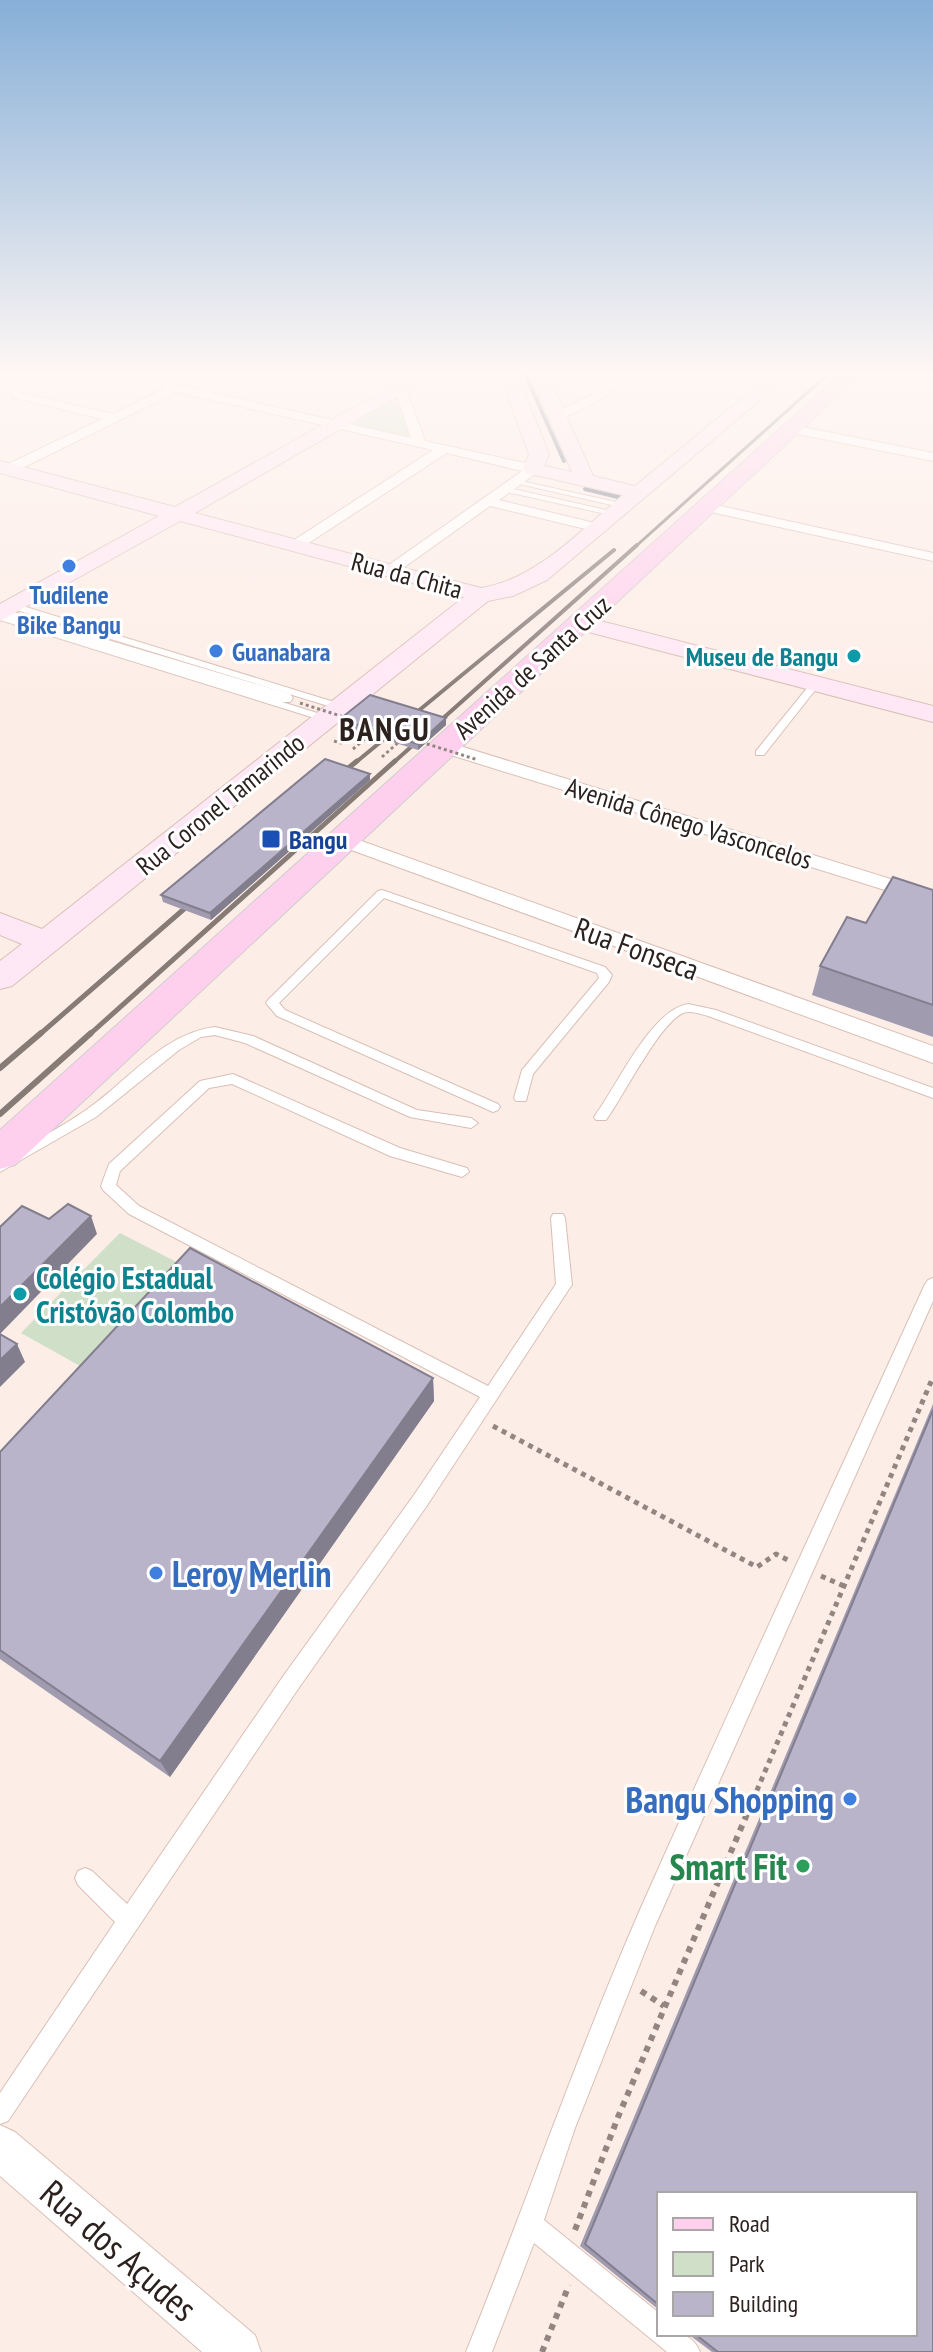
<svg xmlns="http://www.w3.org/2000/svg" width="933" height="2352" font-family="'PT Sans Narrow',sans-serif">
	<rect width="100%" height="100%" fill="#fdede7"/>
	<g fill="#d0dfc8">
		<polygon points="398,397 410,439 349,426"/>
		<polygon points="120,1233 194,1271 98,1376 21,1333"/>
	</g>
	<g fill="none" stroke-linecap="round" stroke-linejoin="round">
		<g stroke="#777f8f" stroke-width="4">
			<polyline points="525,374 564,461"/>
			<polyline points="585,489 622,498"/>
		</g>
		<g stroke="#d9bfb5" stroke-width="2">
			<g id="lane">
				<polygon points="512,479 625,504 629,506 625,508 515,483 511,481"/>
				<polygon points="505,487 615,512 619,514 615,516 502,491 502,487"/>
				<polygon points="13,603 344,705 346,707 338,709 10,608 9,606"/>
				<polygon points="0,614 330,717 332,719 324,721 0,620"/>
				<polygon points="812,682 820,684 764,755 756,755 756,751"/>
				<polygon points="382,890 605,967 612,975 609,982 533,1074 526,1101 516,1101 514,1098 522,1070 599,978 597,973 384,898 279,1003 285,1010 498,1104 500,1107 498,1110 493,1112 277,1016 266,1003 268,1000 378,891"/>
				<path d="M688,1004L716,1010L933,1088V1098L708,1016C700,1014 691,1010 683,1013C659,1024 623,1097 606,1120H596L594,1117L596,1114C618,1084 651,1010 688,1004Z"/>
				<path d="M215,1027L253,1036L417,1110L471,1118L478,1123L471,1128L410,1117L245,1043L215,1035L201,1037L179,1050L96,1117L0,1172V1160C29,1144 59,1129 86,1110C127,1082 163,1033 215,1027Z"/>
				<polygon points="233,1074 400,1148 467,1168 469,1172 462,1177 390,1156 232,1084 209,1088 120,1171 116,1185 139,1206 488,1386 556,1284 551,1218 553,1214 563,1214 565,1218 572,1285 569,1289 426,1507 298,1689 8,2121 0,2124 0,2093 115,1922 78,1885 75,1878 78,1871 85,1868 92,1871 127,1904 284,1675 414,1495 480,1397 129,1214 103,1190 101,1186 109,1164 200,1081"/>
				<path d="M933,1278V1301L655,1926L575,2128L544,2220L659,2313V2334C678,2334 692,2332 700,2352H667L534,2243L492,2352H466C525,2206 576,2057 639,1912C732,1702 830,1493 925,1284L928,1280Z"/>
			</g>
		</g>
		<g stroke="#d9bfb5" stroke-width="2">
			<g id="street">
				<polygon points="107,374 129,374 411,438 395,389 405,386 425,441 538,466 538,472 499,500 603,525 605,528 598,532 490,506 396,573 386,573 386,567 522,471 447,453 301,548 291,548 291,542 433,450 177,392 14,472 4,472 4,466 102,419 12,397 12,391 113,414 164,389"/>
				<path d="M620,374H634C621,387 566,426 551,415L589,396Z"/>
				<polygon points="892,374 933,376 933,384"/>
				<polygon points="792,425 933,453 933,461 788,432 788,426"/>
				<polygon points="707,503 933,553 933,561 702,510 700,507"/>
				<polygon points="0,608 290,694 293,698 290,702 278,702 0,616"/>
				<polygon points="444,741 933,892 933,905 438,751 435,747"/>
				<polygon points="342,834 933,1046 933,1063 335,844 332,840"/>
				<polygon points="0,2125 15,2132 255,2335 261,2352 202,2352 0,2176"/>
			</g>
		</g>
		<g stroke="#d9bfb5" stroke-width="2">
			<g id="secondary">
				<path d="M414,374H436L195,513L481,588C537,579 581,530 623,495L526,473L523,469L529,454L499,374H517L549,454L544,466L572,472L530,374H548L593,476L635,486L772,374H791L547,580L513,596L488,601L12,986L0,989V961L22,944L0,935V913L42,929L464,597L180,521L0,621V604L159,516L0,473V461L175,507Z"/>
				<polygon points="581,616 933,706 933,722 573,628 569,623 573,618"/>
			</g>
		</g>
		<g stroke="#d0cece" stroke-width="2">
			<polygon id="primary" points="841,374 861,374 15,1165 0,1169 0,1130"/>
		</g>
		<g stroke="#938681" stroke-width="3" stroke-dasharray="3 3" stroke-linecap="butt">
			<polyline points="334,741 341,743 359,727"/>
			<polyline points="353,749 373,732"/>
			<polyline points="382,757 401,740"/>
		</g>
		<g stroke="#938681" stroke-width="5" stroke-dasharray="5 5" stroke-linecap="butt">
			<polyline points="493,1426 757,1567 776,1554 788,1560"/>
			<polyline points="821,1576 844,1586"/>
			<polyline points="749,1809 933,1377"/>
		</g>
		<g stroke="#938681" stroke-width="6" stroke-dasharray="6 6" stroke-linecap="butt">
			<polyline points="641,1991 664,2006"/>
			<polyline points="575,2230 618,2117 750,1807"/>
			<polyline points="542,2352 569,2285"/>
		</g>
		<use href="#lane" fill="#fff" fill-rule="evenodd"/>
		<use href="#street" fill="#fff" fill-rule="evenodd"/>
		<use href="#secondary" fill="#ffe8f6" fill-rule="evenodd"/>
		<use href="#primary" fill="#fed0ee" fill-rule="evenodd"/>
		<polyline stroke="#877b76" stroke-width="3" points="635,547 828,374"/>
		<g stroke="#877b76" stroke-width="4">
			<polyline points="355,763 614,550"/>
			<polyline points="393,763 637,545"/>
		</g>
		<g stroke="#877b76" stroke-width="5">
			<polyline points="332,781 357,761"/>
			<polyline points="39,1035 199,896"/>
			<polyline points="89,1035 395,761"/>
		</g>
		<g stroke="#877b76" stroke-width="6">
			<polyline points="0,1068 41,1033"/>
			<polyline points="0,1114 91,1033"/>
		</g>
		<g stroke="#938681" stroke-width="3" stroke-dasharray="3 3" stroke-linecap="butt">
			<polyline points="300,703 347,718"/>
			<polyline points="421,742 478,760"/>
		</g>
	</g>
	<g fill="#a09baf">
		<polygon points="446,718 446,725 418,750 341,726 340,719"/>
		<polygon points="370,774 370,780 211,920 163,902 161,895"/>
		<polygon points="933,890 933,1037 812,995 820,966 866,923"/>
		<polygon points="433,1378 434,1401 170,1777 0,1659 0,1452"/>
		<polygon points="933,1404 933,2352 712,2352 688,2334 915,2334 659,2194 659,2310 580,2246"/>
	</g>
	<g fill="#827e8e">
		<polygon points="446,718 446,725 418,750 418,744"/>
		<polygon points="370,774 370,780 211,920 210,913"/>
		<polygon points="91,1216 97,1234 0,1334 0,1307"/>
		<polygon points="17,1344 25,1362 0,1387 0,1360"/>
		<polygon points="433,1378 434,1401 170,1777 160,1761"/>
	</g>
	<g fill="#bab4cb" stroke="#827e8e" stroke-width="2">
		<polygon points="370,695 446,718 418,744 340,719"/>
		<polygon points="325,759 370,774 210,913 161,895"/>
		<polygon points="893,877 933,890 933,1005 820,966 847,917 866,923"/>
		<polygon points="68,1204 91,1216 0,1307 0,1227 22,1206 49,1219"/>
		<polygon points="190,1248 433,1378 160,1761 0,1650 0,1452"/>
		<polygon points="0,1334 17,1344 0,1360"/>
		<polygon points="933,1410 933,2352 718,2352 695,2334 915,2334 915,2194 659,2194 659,2305 585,2244"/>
	</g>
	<linearGradient id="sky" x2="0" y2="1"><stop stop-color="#87afd8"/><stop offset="0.53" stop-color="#fef7f4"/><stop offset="1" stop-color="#fef7f4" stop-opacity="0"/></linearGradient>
	<rect width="933" height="703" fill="url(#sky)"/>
	<g fill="#3f7fe0" stroke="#fff" stroke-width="3">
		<circle cx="69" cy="566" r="8"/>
		<circle cx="216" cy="651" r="8"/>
		<circle cx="156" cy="1573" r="8"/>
		<circle cx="850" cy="1799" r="8"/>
	</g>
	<g fill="#0f9aa8" stroke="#fff" stroke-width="3">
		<circle cx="854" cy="656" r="8"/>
		<circle cx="20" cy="1294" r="8"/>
	</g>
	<rect fill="#1a4fb4" stroke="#fff" stroke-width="3" x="261" y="829" width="20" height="20" rx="4"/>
	<circle fill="#2e9e5b" stroke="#fff" stroke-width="3" cx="803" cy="1866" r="8"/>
	<g text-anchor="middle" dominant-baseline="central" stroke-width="6" stroke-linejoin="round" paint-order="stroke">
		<g font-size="26" fill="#2b211e" stroke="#fff">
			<text transform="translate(407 575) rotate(15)">Rua da Chita</text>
			<text transform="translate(532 667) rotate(-42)">Avenida de Santa Cruz</text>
			<text transform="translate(220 804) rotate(-39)">Rua Coronel Tamarindo</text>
			<text transform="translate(689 823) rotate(17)">Avenida Cônego Vasconcelos</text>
		</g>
		<g font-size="26" font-weight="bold" fill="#366cbe" stroke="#fff">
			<text x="69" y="594">Tudilene<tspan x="69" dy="30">Bike Bangu</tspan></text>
			<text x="232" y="651" text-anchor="start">Guanabara</text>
		</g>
		<g font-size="26" font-weight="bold" fill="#0d838f" stroke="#fff" text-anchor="end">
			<text x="838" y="656">Museu de Bangu</text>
		</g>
		<g font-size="26" font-weight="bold" fill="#164399" stroke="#fff" text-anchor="start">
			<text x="289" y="839">Bangu</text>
		</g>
		<g font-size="30" fill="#2b211e" stroke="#fff">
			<text transform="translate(637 948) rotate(20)">Rua Fonseca</text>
		</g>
		<g font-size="30" font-weight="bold" fill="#0d838f" stroke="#fff" text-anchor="start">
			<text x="36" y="1277">Colégio Estadual<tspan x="36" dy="34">Cristóvão Colombo</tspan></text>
		</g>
		<g font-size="32" font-weight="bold" letter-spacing="2" fill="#2b211e" stroke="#fff">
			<text x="385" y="729">BANGU</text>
		</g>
		<g font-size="36" font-weight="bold" fill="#366cbe" stroke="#fff" text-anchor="start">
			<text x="172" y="1573">Leroy Merlin</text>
			<text x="834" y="1799" text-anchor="end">Bangu Shopping</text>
		</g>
		<g font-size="36" font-weight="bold" fill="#27864d" stroke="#fff" text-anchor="end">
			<text x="787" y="1866">Smart Fit</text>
		</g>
		<g font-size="36" fill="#2b211e" stroke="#fff">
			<text transform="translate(119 2250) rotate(41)">Rua dos Açudes</text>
		</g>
	</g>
	<rect x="657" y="2192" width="260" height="144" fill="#ffffff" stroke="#aaa6a5" stroke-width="2"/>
	<rect x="673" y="2218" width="40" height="12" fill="#fed0ee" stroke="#aaa6a5" stroke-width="2"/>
	<text x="729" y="2232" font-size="24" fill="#2b211e">Road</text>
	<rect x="673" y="2252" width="40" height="24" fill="#d0dfc8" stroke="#aaa6a5" stroke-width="2"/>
	<text x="729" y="2272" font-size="24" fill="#2b211e">Park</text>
	<rect x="673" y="2292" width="40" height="24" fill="#bab4cb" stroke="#aaa6a5" stroke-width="2"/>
	<text x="729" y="2312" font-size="24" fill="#2b211e">Building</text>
</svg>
